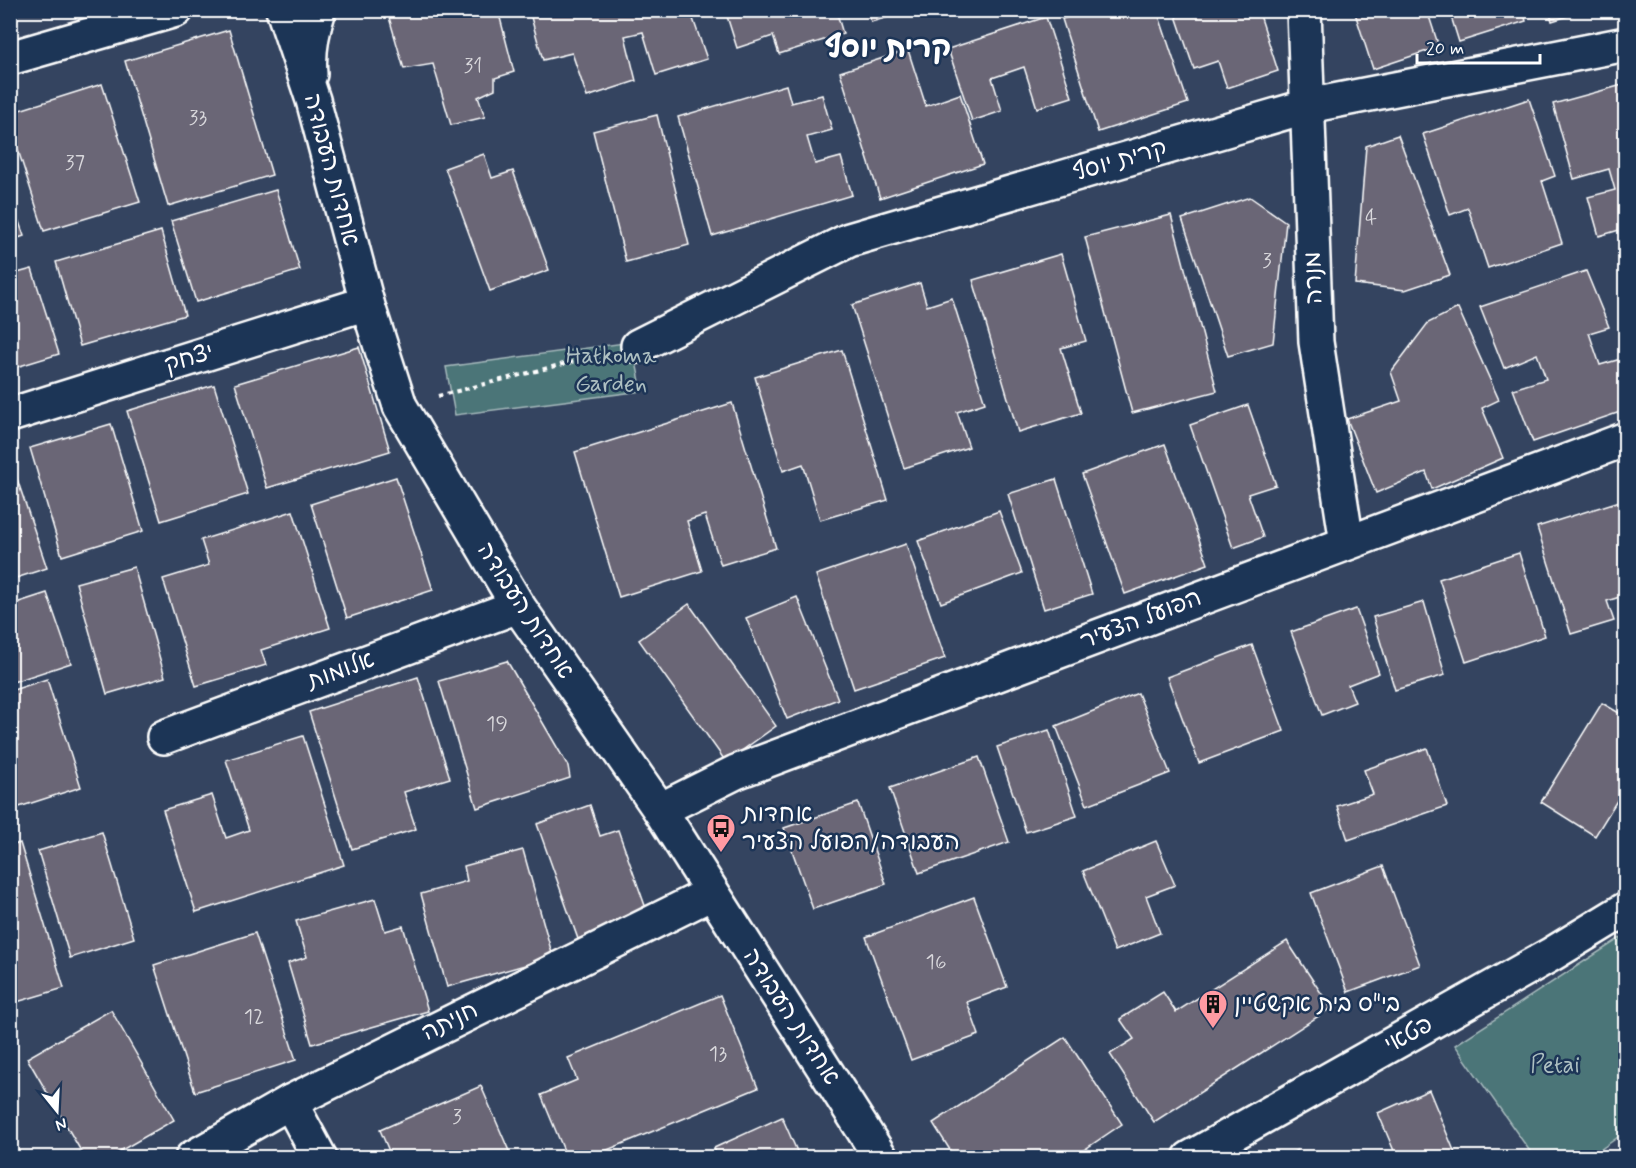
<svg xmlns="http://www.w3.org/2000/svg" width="1636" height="1168" font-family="Mynerve,'Playpen Sans Hebrew',sans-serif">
	<rect width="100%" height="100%" fill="#344460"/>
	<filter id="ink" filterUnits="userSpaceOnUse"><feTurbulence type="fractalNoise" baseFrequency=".0167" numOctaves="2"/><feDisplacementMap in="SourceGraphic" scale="12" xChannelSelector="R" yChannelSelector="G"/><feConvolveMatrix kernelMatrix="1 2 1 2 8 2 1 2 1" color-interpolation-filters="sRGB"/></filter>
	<g filter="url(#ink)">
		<g fill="#4c7478" stroke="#a6babc" stroke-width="1.5">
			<polygon points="632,342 642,391 455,415 446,367"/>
			<polygon points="1625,935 1625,1132 1590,1157 1534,1157 1455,1045"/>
		</g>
		<g fill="#6a6676" stroke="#fff" stroke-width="1.5">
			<polygon points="398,10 498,10 514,72 495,78 495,89 478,97 485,117 451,125 433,64 404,69 388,14"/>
			<polygon points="529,10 697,10 691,13 707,59 656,75 643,32 625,36 636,81 587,97 572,53 543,60"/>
			<polygon points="725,10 836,10 843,34 779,54 773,36 737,48"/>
			<polygon points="868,10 913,10 871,22"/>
			<polygon points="1089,10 1157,10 1188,103 1098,132 1062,19"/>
			<polygon points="1174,10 1273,10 1260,15 1278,71 1227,88 1218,61 1194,69"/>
			<polygon points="1354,10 1427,10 1439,47 1373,69"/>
			<polygon points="1449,10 1523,10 1526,21 1459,42"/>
			<polygon points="1549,10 1587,10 1552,21"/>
			<polygon points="1046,17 1072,97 1037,108 1024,67 992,78 1002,111 972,121 948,49"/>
			<polygon points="229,30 272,175 168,206 125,61"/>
			<polygon points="908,50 926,106 960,94 983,164 880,198 840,72"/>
			<polygon points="102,84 140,202 44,231 10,125 10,113"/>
			<polygon points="1626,84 1626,228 1599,236 1588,197 1615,190 1609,169 1574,179 1553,104"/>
			<polygon points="786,85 791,103 822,95 832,130 807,137 815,164 841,157 852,195 712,236 678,117"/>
			<polygon points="1529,99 1555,176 1542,181 1562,243 1488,268 1468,208 1450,215 1423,134"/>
			<polygon points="657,115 689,245 626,262 593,131"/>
			<polygon points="1398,135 1450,275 1405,290 1355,284 1366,146"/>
			<polygon points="484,154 492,178 513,171 549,270 490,291 445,168"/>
			<polygon points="276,190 300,270 196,302 171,221"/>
			<polygon points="10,196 24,236 10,241"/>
			<polygon points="1250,197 1286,222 1273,343 1228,356 1182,219"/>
			<polygon points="1171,215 1217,391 1132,413 1085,237"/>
			<polygon points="161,231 185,315 80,346 56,262"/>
			<polygon points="1061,254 1086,341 1061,348 1081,413 1018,432 973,280"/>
			<polygon points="32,269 59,354 10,369 10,275"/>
			<polygon points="1586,271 1609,327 1589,333 1600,365 1624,358 1626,410 1533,442 1513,389 1546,379 1537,354 1504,368 1480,307"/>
			<polygon points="920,283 927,306 952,298 985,403 957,412 969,447 904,468 852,305"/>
			<polygon points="1458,308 1499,400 1482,408 1503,458 1432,489 1426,472 1376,493 1347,419 1401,401 1391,372 1428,323"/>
			<polygon points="359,347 390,451 267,488 235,384"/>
			<polygon points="842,350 888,500 820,520 803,464 783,471 755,377"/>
			<polygon points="214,385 248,494 161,521 127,411"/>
			<polygon points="732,403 776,548 721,565 705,515 687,521 702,571 619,597 575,452"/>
			<polygon points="1248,405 1276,485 1248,494 1263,537 1233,548 1190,425"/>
			<polygon points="111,424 143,531 62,556 30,448"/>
			<polygon points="1165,444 1208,564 1125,594 1082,474"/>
			<polygon points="10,458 47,568 10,580"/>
			<polygon points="396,477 433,590 347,618 311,504"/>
			<polygon points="1056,479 1092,594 1044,609 1008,494"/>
			<polygon points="1626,499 1626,602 1623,596 1607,601 1614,621 1571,634 1537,527"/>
			<polygon points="293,511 330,628 261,650 266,665 196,686 163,579 209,565 201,540"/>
			<polygon points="999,511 1022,573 941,603 918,541"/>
			<polygon points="906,544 945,658 854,689 816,575"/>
			<polygon points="1519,553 1545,636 1466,662 1439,579"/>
			<polygon points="134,567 165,677 107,694 76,583"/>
			<polygon points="47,593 71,663 10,683 10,597 13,604"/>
			<polygon points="797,597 838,699 787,719 746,618"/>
			<polygon points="1424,602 1445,675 1395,690 1373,617"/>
			<polygon points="689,604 776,726 726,762 639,640"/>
			<polygon points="1356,609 1379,673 1348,685 1355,702 1322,715 1291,632"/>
			<polygon points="1252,645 1284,731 1199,763 1167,677"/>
			<polygon points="507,661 568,766 570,778 477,808 439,681"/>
			<polygon points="418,677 450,778 404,792 416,829 352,849 309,712"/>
			<polygon points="47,679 81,787 10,810 10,691"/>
			<polygon points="1138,693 1170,773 1087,805 1056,726"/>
			<polygon points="1602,703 1626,717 1626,786 1595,836 1541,802"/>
			<polygon points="1049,730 1077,816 1026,832 997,747"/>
			<polygon points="303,736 344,865 196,912 163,810 212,795 226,838 249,830 226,760"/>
			<polygon points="1427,748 1447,806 1348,840 1337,806 1373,794 1364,770"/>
			<polygon points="979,757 1009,842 919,873 890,788"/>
			<polygon points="858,803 886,884 813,909 784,828"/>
			<polygon points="590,805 600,836 618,830 648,914 578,939 537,824"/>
			<polygon points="102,832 134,938 70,958 38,851"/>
			<polygon points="1156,841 1175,885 1146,896 1160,933 1115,951 1083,871"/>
			<polygon points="20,843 64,988 10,1004 10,846"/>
			<polygon points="523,850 553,957 447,987 421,894 467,881 464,866"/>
			<polygon points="1383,866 1420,965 1348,992 1311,893"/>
			<polygon points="974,897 1007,987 967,1002 979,1035 911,1060 866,937"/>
			<polygon points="375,899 385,931 403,926 428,1011 312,1044 288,963 307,957 296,921"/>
			<polygon points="255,933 296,1060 195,1092 154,965"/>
			<polygon points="1287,941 1331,1008 1154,1122 1110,1054 1134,1039 1120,1019 1163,992 1176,1012"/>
			<polygon points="720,995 758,1088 588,1158 567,1158 541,1095 577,1080 568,1058"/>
			<polygon points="111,1010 174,1120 108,1158 85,1158 27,1058"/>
			<polygon points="1065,1037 1122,1124 1072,1158 955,1158 933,1123"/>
			<polygon points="481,1086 512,1158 392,1158 380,1130"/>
			<polygon points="1429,1090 1457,1158 1397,1158 1378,1113"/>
			<polygon points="782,1117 800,1158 718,1158 714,1148"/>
			<polygon points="1297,1150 1301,1158 1283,1158"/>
		</g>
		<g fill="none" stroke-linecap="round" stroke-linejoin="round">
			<g stroke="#fff" stroke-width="38">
				<g id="minor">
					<polyline points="283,10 313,100 367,303 400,406 518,606 660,810 881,1158"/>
					<polyline points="1304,10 1316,342 1347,543"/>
					<polyline points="10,58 176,10"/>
					<path d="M310,74C308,52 312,31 319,10"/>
					<polyline points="638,346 849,240 1308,106 1626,44"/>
					<polyline points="10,415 367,303"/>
					<polyline points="164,737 518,606"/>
					<polyline points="660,810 736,772 1626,439"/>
					<polyline points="290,1102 320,1158"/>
					<polyline points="192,1158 290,1102 712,893"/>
					<polyline points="1190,1158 1552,954 1626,909"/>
				</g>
			</g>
			<polyline stroke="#fff" stroke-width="4" stroke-dasharray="4.5 4.5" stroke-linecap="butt" points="438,396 603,354"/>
			<use href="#minor" stroke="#1d3557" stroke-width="33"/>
		</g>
	</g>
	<defs>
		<g id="bus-pin" transform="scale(1.5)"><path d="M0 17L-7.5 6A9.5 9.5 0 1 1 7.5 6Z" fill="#ff9aa2" stroke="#1d3557"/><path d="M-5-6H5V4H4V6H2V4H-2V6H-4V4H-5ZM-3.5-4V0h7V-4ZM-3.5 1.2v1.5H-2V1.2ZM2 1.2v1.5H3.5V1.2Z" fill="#111"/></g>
		<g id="building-pin" transform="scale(1.5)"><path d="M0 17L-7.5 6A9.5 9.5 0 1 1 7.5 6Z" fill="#ff9aa2" stroke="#1d3557"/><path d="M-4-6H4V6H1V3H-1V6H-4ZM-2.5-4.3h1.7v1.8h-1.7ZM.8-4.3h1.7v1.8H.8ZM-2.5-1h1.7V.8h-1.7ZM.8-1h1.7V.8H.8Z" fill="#111"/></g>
	</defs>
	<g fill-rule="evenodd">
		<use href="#bus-pin" x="721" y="828"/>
		<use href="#building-pin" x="1213" y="1004"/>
	</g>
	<g text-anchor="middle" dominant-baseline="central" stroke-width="5" stroke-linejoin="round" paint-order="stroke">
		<g font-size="21" fill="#dad9dd">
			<text x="473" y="66">31</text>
			<text x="198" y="118">33</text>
			<text x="75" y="163">37</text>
			<text x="1371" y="218">4</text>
			<text x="1267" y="261">3</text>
			<text x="497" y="724">19</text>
			<text x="936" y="962">16</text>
			<text x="254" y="1017">12</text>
			<text x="718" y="1054">13</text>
			<text x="457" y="1117">3</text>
		</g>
		<g font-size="24" fill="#fff" stroke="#1d3557">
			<text transform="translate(1120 161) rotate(-16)">קרית יוסף</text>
			<text transform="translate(331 170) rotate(75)">אחדות העבודה</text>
			<text transform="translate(1314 278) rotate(-92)">מנרה</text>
			<text transform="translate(189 359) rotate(-17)">יצחק</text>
			<text transform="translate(525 611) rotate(57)">אחדות העבודה</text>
			<text transform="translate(1141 620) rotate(-21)">הפועל הצעיר</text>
			<text transform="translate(341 671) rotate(-20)">אלומות</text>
			<text transform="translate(791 1017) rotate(57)">אחדות העבודה</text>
			<text transform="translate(450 1022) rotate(-26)">חניתה</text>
			<text transform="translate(1409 1035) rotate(-29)">פטאי</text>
		</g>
		<g font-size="24" fill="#aec0c2" stroke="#1d3557">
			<text x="611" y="356">Hatkoma<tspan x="611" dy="28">Garden</tspan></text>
			<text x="1555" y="1065">Petai</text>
		</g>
		<g font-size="24" fill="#fff" stroke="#1d3557" text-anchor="start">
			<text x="742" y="814">אחדות<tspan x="742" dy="28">העבודה/הפועל הצעיר</tspan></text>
			<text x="1234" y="1004">בי"ס בית אקשטיין</text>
		</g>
		<g font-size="30" font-weight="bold" fill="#fff" stroke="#1d3557">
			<text x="888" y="48">קרית יוסף</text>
		</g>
	</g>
	<rect width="1636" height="1168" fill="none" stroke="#1d3557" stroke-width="36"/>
	<rect x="18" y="18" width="1600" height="1132" fill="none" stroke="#fff" stroke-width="2" filter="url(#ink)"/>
	<g transform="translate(57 1111) rotate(162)" stroke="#1d3557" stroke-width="4.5" paint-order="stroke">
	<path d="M0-4.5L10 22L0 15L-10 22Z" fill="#ffffff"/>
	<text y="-9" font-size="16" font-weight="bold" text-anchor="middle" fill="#ffffff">N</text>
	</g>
	<path d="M1417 54v9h123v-9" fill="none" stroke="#ffffff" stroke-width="3"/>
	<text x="1426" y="54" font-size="18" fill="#ffffff" stroke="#1d3557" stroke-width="4.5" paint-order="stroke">20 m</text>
</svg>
